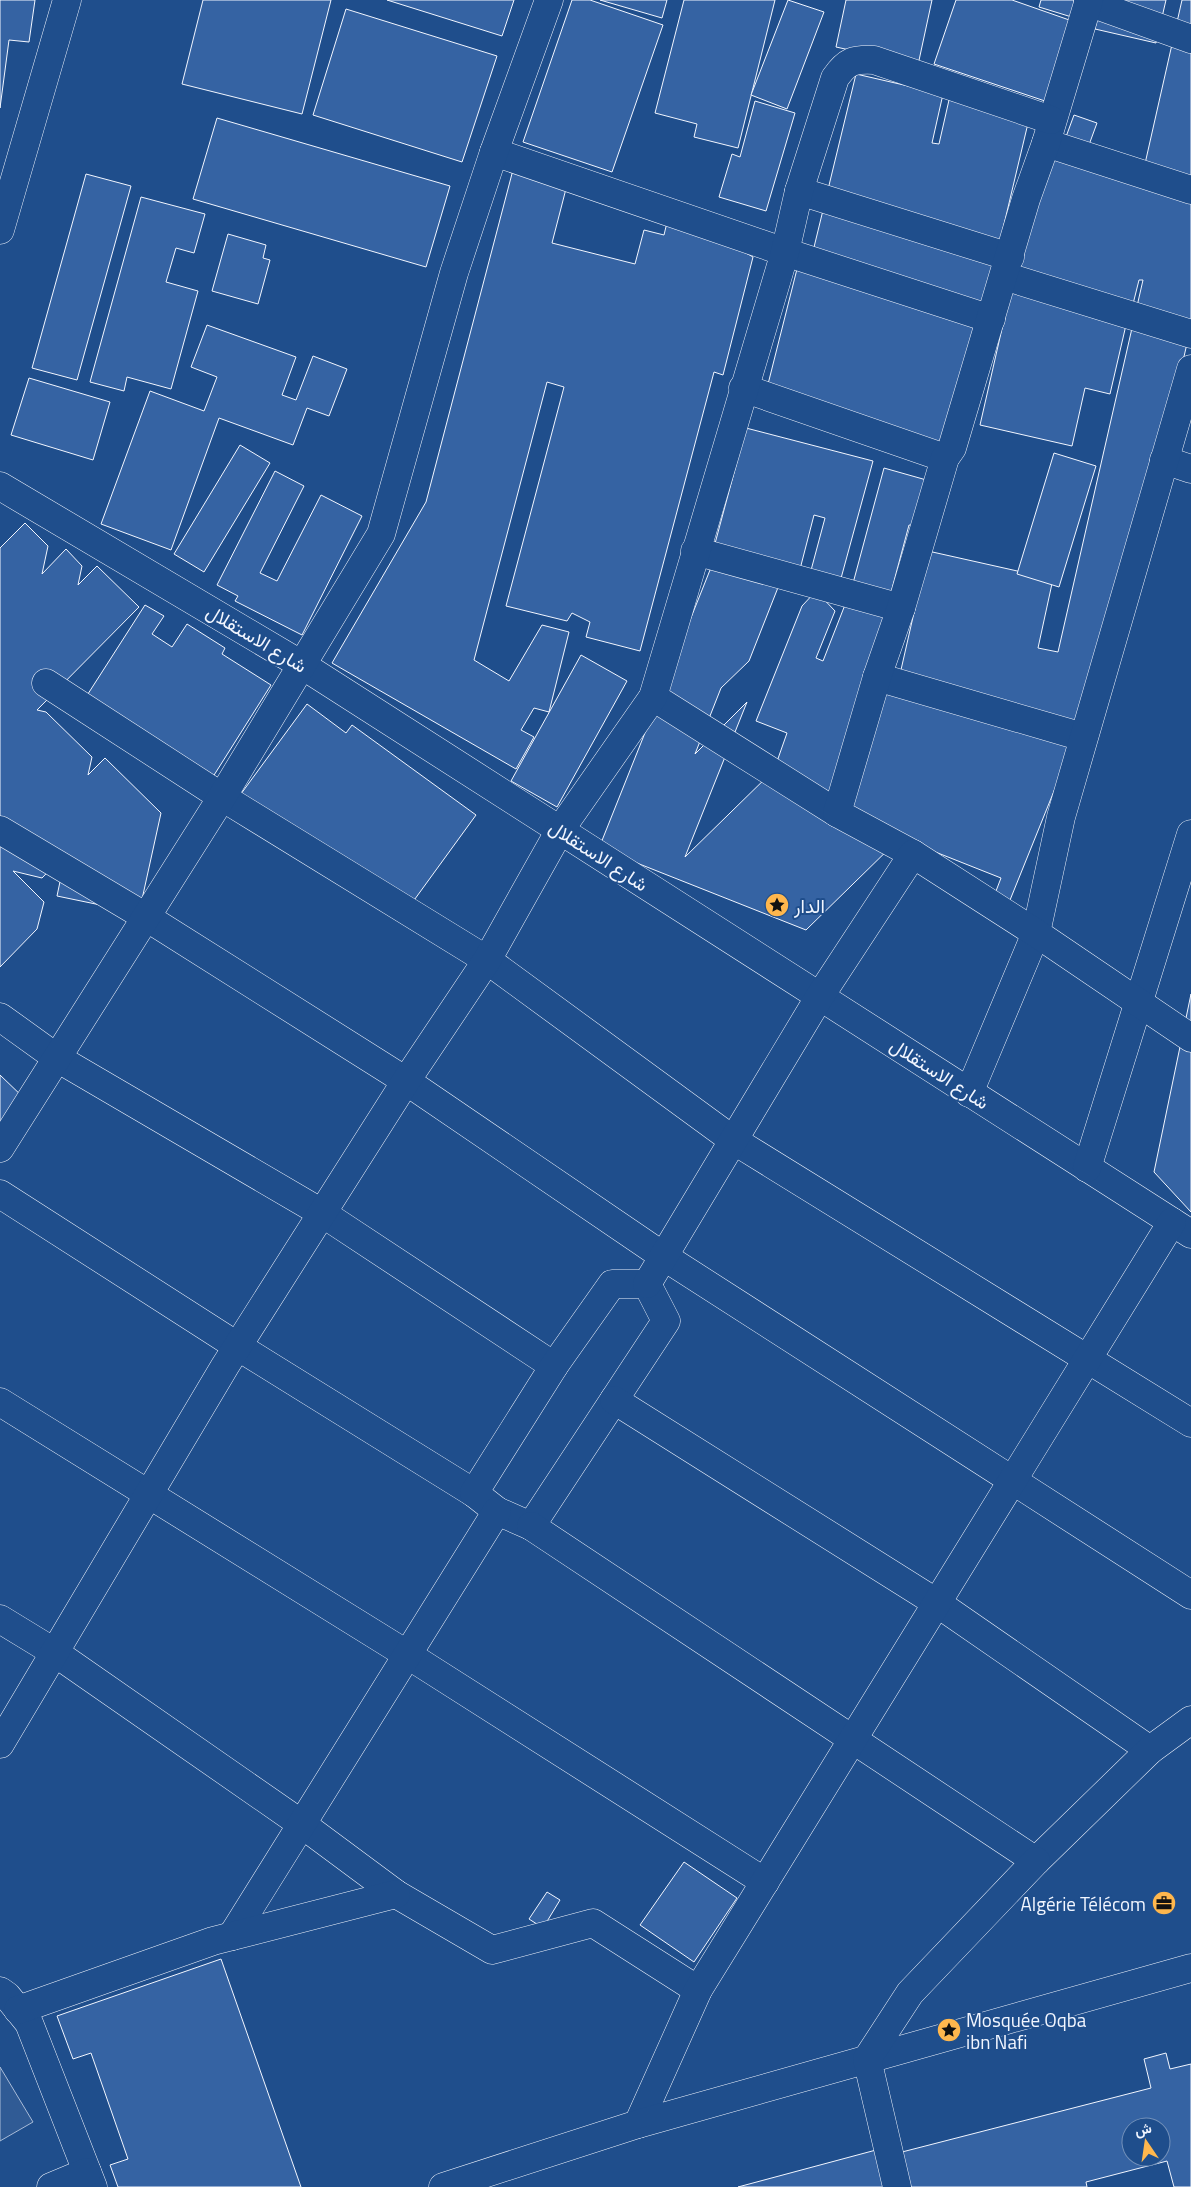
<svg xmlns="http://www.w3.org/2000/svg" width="1191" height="2187" font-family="'Titillium Web',Vazirmatn,sans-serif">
	<rect width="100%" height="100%" fill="#1f4e8c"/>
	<polygon fill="#305b95" stroke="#a8bbd7" points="0,2067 33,2122 0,2141"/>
	<g fill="#3563a3" stroke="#f2f6ff" fill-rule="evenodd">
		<polygon points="0,0 35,0 29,42 9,40 0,108"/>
		<polygon points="203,0 331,0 302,114 182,84"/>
		<polygon points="387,0 514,0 502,36"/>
		<polygon points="572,0 590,0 663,25 612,172 523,142"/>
		<polygon points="600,0 667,0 662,18"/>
		<polygon points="684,0 775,0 738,148 694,137 697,124 655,113"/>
		<polygon points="788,0 824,12 787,109 751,95"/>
		<polygon points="846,0 932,0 918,65 836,47"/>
		<polygon points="956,0 1012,0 1075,22 1048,102 934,64"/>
		<polygon points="1041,0 1080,0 1075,18 1039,7"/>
		<polygon points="1101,0 1166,0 1156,43 1095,29"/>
		<polygon points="1182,0 1191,0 1191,326 1099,728 898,683 928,551 1053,579 1038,648 1058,652 1143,280 1139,280 1131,312 1129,312 1110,394 1085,388 1072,446 980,425 1042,153 1142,177"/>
		<polygon points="346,9 497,56 462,162 313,115"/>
		<polygon points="856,74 943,94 932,143 939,144 949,100 1029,119 950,452 762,408 797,269 808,272"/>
		<polygon points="755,101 795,113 766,211 719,197 732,154 740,157"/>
		<polygon points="1074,115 1097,123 1086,153 1063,145"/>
		<polygon points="217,118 450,186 426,267 193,199"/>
		<polygon points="514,166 568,181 552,243 635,264 644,230 664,235 669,214 684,218 753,257 723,375 714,372 640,651 586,637 590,622 572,613 567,621 506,606 564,387 547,382 474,660 509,681 542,625 569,632 549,712 534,708 521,730 534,737 516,769 332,663 426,502"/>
		<polygon points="86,174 131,186 77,380 32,368"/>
		<polygon points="141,197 205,214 194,253 176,248 166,282 198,291 171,389 127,377 124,391 90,382"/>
		<polygon points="228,234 266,245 263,258 270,260 258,304 212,291"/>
		<polygon points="207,325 296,357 282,395 296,400 313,356 347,369 329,416 307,408 293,445 219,418 171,550 101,524 150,391 204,411 217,377 191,367"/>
		<polygon points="29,378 110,402 93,460 11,435"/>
		<polygon points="746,428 873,461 840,582 810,574 825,518 814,515 799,573 713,551"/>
		<polygon points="240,445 270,463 204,572 174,554"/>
		<polygon points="1054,453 1096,466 1059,587 1017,574"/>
		<polygon points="884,468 930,481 917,526 909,525 890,596 852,587"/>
		<polygon points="275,471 304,486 260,573 277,581 321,495 362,516 302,635 235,601 238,596 217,585"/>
		<polygon points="25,523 48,546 42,574 66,549 82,566 78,585 97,566 139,607 37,710 46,712 92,757 88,775 105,758 161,813 139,913 57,896 66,853 42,878 13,871 44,902 37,929 0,967 0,548"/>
		<polygon points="714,560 779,585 749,661 721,688 695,754 747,702 685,857 774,770 787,733 756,721 802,606 816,591 835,611 816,658 823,661 850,592 912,616 887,679 1073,744 1006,910 991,904 1001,878 900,838 806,930 599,848"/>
		<polygon points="145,605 164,616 152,634 172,647 187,624 225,648 222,654 271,685 204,791 77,711"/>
		<polygon points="581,655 627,681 557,807 511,781"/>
		<polygon points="307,704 346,733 352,725 476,815 412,903 235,802"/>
		<polygon points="1191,994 1191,1212 1154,1172"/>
		<polygon points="0,1075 25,1099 0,1124"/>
		<polygon points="684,1862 737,1898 694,1962 640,1925"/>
		<polygon points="547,1892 560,1900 543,1928 529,1919"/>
		<polygon points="221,1959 301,2187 118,2187 110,2165 128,2159 91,2053 73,2059 57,2016"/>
		<path d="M1166,2053L1170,2069L1191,2064V2187H1174L1167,2161L1086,2182L1087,2187H911L902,2152L1151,2088L1144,2059ZM1131,2127H1161V2157H1131Z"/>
		<polygon points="876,2150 886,2187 738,2187"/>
	</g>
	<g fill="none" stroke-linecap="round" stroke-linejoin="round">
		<g stroke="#f2f6ff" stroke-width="29">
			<g id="minor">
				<polyline points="1088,2 1191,39"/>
				<polyline points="1046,143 1191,190"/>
				<polyline points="494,152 785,252 991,319"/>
				<polyline points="799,191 1010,257"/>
				<polyline points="1004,276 1191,334"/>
				<polyline points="743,388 945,458"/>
				<polyline points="1164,460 1191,469"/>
				<polyline points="0,486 302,665 1191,1234"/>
				<polyline points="695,551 901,608"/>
				<polyline points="877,677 1083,737"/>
				<polyline points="46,683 222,797 487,960 733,1140 1191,1423"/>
				<polyline points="653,697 837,813"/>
				<polyline points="0,830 146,917 406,1081 663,1256 1191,1595"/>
				<polyline points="913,854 837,813 877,677 901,608 945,458 952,448 1026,199 1046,143 1089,0"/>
				<polyline points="0,1017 57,1058 322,1213 554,1366"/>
				<polyline points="969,1093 1036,933 1061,817 1191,369"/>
				<polyline points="0,1148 222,797 381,534 454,273 494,152 549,0"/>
				<polyline points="1087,1168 1191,834"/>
				<polyline points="0,1194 237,1346 474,1493"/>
				<polygon points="612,1284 647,1284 666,1321 531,1526 497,1511 474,1493 554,1366"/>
				<polyline points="647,1284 820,996 913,854 1036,933 1191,1038"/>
				<polyline points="614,1400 937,1603 1150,1750"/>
				<polyline points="0,1402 408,1655 765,1882"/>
				<polyline points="531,1526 1036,1861 1150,1750 1191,1720"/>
				<polyline points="0,1619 54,1652 303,1825 396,1894 492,1950 593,1923 698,1990"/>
				<path d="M0,1744L225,1366L406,1081L487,960L560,830L653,697L785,252L799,191L835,78C847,61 853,59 874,60L1051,120"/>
				<polyline points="232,1936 497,1511"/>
				<polyline points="0,1991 7,1996 29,2023 93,2187"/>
				<polyline points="18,2010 213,1941 396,1894"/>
				<polyline points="638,2124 698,1990 1172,1222"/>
				<polyline points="51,2187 87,2172"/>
				<polyline points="443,2187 638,2124 1191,1968"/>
				<polyline points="897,2187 867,2059 910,1993 1036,1861"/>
			</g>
		</g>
		<g stroke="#f2f6ff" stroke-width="29">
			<polyline id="major" points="0,230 67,0"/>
		</g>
		<use href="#minor" stroke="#1f4e8c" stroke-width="28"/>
		<use href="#major" stroke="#1f4e8c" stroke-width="28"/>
	</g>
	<defs>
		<g id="sight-disc" transform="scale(1.25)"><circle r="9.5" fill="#ffb74d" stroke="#1f4e8c"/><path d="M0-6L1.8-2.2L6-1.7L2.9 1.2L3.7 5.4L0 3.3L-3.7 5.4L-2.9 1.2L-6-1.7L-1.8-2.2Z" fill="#111"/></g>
		<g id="office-disc" transform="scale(1.25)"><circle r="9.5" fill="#ffb74d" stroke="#1f4e8c"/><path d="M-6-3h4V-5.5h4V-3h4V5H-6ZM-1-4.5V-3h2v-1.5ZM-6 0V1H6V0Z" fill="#111"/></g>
	</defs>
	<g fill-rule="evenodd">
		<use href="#sight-disc" x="777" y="905"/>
		<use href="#office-disc" x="1164" y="1903"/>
		<use href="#sight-disc" x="949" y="2030"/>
	</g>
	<g text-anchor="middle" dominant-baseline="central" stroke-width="4" stroke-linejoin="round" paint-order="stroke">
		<g font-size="19" fill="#f2f6ff" stroke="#1f4e8c">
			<text transform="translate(257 638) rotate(31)">شارع الاستقلال</text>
			<text transform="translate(599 855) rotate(33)">شارع الاستقلال</text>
			<text transform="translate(940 1073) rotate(33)">شارع الاستقلال</text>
		</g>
		<g font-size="19" fill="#f2f6ff" stroke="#1f4e8c" text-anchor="start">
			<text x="794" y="905">الدار</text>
			<text x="1146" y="1903" text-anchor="end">Algérie Télécom</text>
			<text x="966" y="2019">Mosquée Oqba<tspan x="966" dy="22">ibn Nafi</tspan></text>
		</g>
	</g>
	<g transform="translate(1146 2142) rotate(347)"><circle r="24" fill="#1f4e8c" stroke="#7391ba"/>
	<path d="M0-4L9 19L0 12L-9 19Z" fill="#ffb74d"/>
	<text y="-8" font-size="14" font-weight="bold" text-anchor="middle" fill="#f2f6ff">ش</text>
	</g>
</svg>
